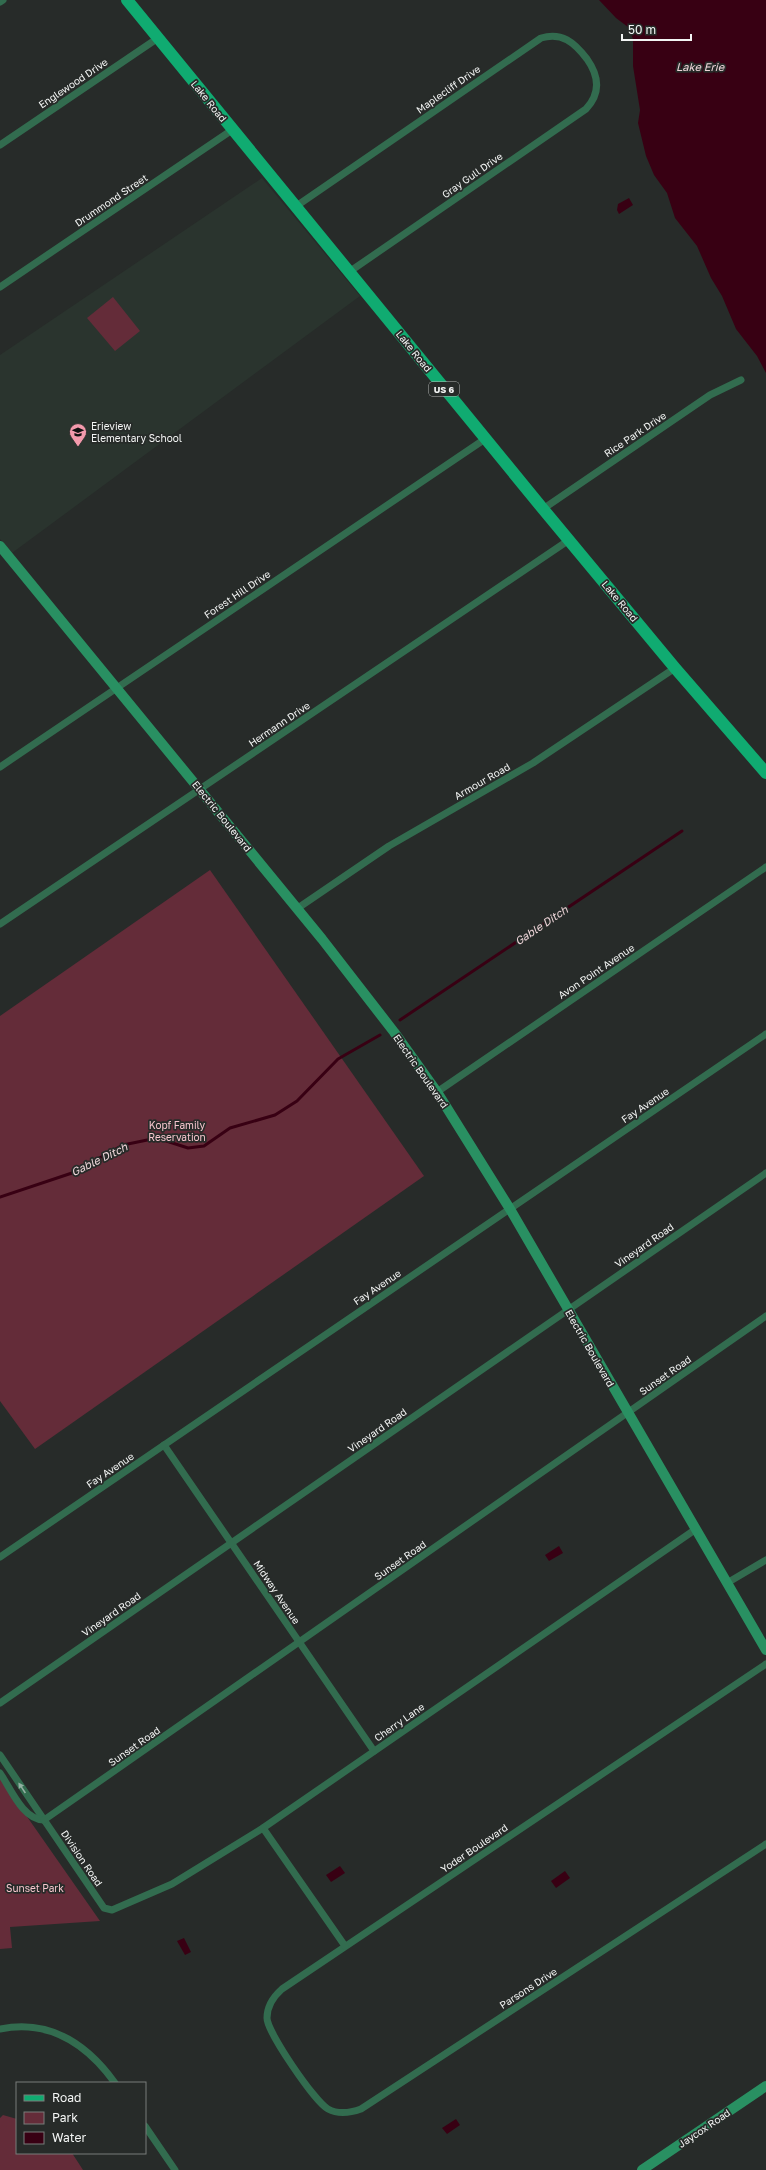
<svg xmlns="http://www.w3.org/2000/svg" width="766" height="2170" font-family="'Golos Text',sans-serif">
	<rect width="100%" height="100%" fill="#272b29"/>
	<polygon fill="#2a342e" points="262,178 360,296 12,553 0,539 0,355"/>
	<g fill="#642c39">
		<polygon points="113,297 140,331 115,351 87,318"/>
		<polygon points="210,870 424,1176 35,1449 0,1401 0,1016"/>
		<polygon points="0,1778 100,1921 10,1927 12,1948 0,1949"/>
		<polygon points="3,2115 17,2119 17,2153 72,2153 83,2170 0,2170 0,2118"/>
	</g>
	<g fill="#380013">
		<polygon points="599,0 766,0 766,373 757,356 736,329 722,296 711,278 697,246 675,218 667,193 654,175 646,156 638,123 640,110 633,66 633,39 628,27 616,18"/>
		<polygon points="629,198 633,205 619,214 617,210 618,204"/>
		<polygon points="559,1546 563,1553 549,1561 545,1555"/>
		<polygon points="340,1866 345,1873 331,1882 326,1875"/>
		<polygon points="565,1871 570,1878 556,1888 551,1881"/>
		<polygon points="184,1938 191,1952 185,1955 177,1941"/>
		<polygon points="456,2119 460,2125 447,2134 442,2128"/>
	</g>
	<g fill="none" stroke-linecap="round" stroke-linejoin="round">
		<g stroke="#380013" stroke-width="3">
			<polyline points="400,1020 682,831"/>
			<polyline points="0,1197 72,1173 123,1145 157,1138 188,1148 204,1146 230,1128 275,1115 297,1101 338,1059 380,1035"/>
		</g>
		<g stroke="#326c4f" stroke-width="7">
			<polyline points="0,2 3,0"/>
			<polyline points="0,145 158,38"/>
			<path d="M295,207L541,38C562,32 574,42 587,59C599,76 601,93 586,109L349,272"/>
			<polyline points="0,287 232,130"/>
			<polyline points="543,509 710,395 741,380"/>
			<polyline points="0,767 485,439"/>
			<polyline points="298,908 389,846 533,763 675,668"/>
			<polyline points="0,924 569,540"/>
			<polyline points="437,1092 766,867"/>
			<polyline points="164,1445 374,1751"/>
			<polyline points="0,1557 766,1034"/>
			<polyline points="727,1583 766,1560"/>
			<path d="M766,1664L282,1989C273,1997 267,2006 267,2018C267,2032 315,2102 328,2109C339,2115 350,2113 361,2109L766,1844"/>
			<polyline points="0,1703 766,1173"/>
			<polyline points="0,1755 104,1908 112,1910 172,1884 263,1828 696,1529"/>
			<path d="M0,1773C11,1789 23,1820 44,1820"/>
			<polyline points="44,1820 766,1316"/>
			<polyline points="263,1828 345,1946"/>
			<path d="M0,2029C50,2019 87,2044 115,2083"/>
			<polyline points="145,2126 175,2170"/>
		</g>
		<g stroke="#299062" stroke-width="10">
			<polyline points="0,546 322,939 394,1032 437,1092 510,1209 766,1650"/>
			<polyline points="642,2170 766,2086"/>
		</g>
		<polyline stroke="#10ab71" stroke-width="12" points="127,0 543,509 675,668 766,773"/>
	</g>
	<defs><path id="oneway-solid" d="M-6-.8H1V-3.2L6.5 0L1 3.2V.8H-6Z"/></defs>
	<use fill="#92b0a2" href="#oneway-solid" transform="translate(22 1788) rotate(-124)"/>
	<defs>
		<g id="school-pin" transform="scale(0.9)"><path d="M0 17L-7.5 6A9.5 9.5 0 1 1 7.5 6Z" fill="#f39aac" stroke="#272b29"/><path d="M0-5L7-2L0 1L-7-2ZM-4 1L0 2.5L4 1V4Q0 6-4 4Z" fill="#111"/></g>
	</defs>
	<g fill-rule="evenodd">
		<use href="#school-pin" x="78" y="432"/>
	</g>
	<g text-anchor="middle" dominant-baseline="central" stroke-width="3.5" stroke-linejoin="round" paint-order="stroke">
		<rect fill="#272b29" stroke="#b6b8b7" stroke-width="1" x="429" y="382" width="30" height="14" rx="3"/>
		<g font-size="9" font-weight="bold" fill="#f3f5f4">
			<text x="444" y="389">US 6</text>
		</g>
		<g font-size="10" fill="#f3f5f4" stroke="#272b29">
			<text transform="translate(73 83) rotate(-34)">Englewood Drive</text>
			<text transform="translate(448 89) rotate(-35)">Maplecliff Drive</text>
			<text transform="translate(209 101) rotate(51)">Lake Road</text>
			<text transform="translate(472 175) rotate(-35)">Gray Gull Drive</text>
			<text transform="translate(111 200) rotate(-34)">Drummond Street</text>
			<text transform="translate(414 351) rotate(51)">Lake Road</text>
			<text transform="translate(635 434) rotate(-34)">Rice Park Drive</text>
			<text transform="translate(237 594) rotate(-34)">Forest Hill Drive</text>
			<text transform="translate(620 601) rotate(50)">Lake Road</text>
			<text transform="translate(279 724) rotate(-34)">Hermann Drive</text>
			<text transform="translate(482 781) rotate(-30)">Armour Road</text>
			<text transform="translate(222 816) rotate(51)">Electric Boulevard</text>
			<text transform="translate(596 971) rotate(-34)">Avon Point Avenue</text>
			<text transform="translate(421 1071) rotate(55)">Electric Boulevard</text>
			<text transform="translate(645 1105) rotate(-34)">Fay Avenue</text>
			<text transform="translate(644 1245) rotate(-35)">Vineyard Road</text>
			<text transform="translate(377 1287) rotate(-34)">Fay Avenue</text>
			<text transform="translate(590 1348) rotate(60)">Electric Boulevard</text>
			<text transform="translate(665 1375) rotate(-35)">Sunset Road</text>
			<text transform="translate(377 1430) rotate(-35)">Vineyard Road</text>
			<text transform="translate(110 1470) rotate(-34)">Fay Avenue</text>
			<text transform="translate(400 1560) rotate(-35)">Sunset Road</text>
			<text transform="translate(277 1592) rotate(56)">Midway Avenue</text>
			<text transform="translate(111 1614) rotate(-35)">Vineyard Road</text>
			<text transform="translate(399 1722) rotate(-35)">Cherry Lane</text>
			<text transform="translate(134 1746) rotate(-35)">Sunset Road</text>
			<text transform="translate(474 1848) rotate(-34)">Yoder Boulevard</text>
			<text transform="translate(82 1858) rotate(56)">Division Road</text>
			<text transform="translate(528 1988) rotate(-33)">Parsons Drive</text>
			<text transform="translate(704 2128) rotate(-34)">Jaycox Road</text>
		</g>
		<g font-size="10" fill="#f3f5f4" stroke="#272b29" text-anchor="start">
			<text x="91" y="426">Erieview<tspan x="91" dy="12">Elementary School</tspan></text>
		</g>
		<g font-size="10" fill="#f7c6ce" stroke="#272b29">
			<text x="177" y="1125">Kopf Family<tspan x="177" dy="12">Reservation</tspan></text>
			<text x="35" y="1888">Sunset Park</text>
		</g>
		<g font-size="11" font-style="italic" fill="#efd6da" stroke="#272b29">
			<text x="700" y="66">Lake Erie</text>
			<text transform="translate(541 925) rotate(-34)">Gable Ditch</text>
			<text transform="translate(99 1159) rotate(-26)">Gable Ditch</text>
		</g>
	</g>
	<rect x="16" y="2082" width="130" height="72" fill="#272b29" stroke="#797c7a"/>
	<rect x="24" y="2095" width="20" height="6" fill="#10ab71" stroke="#797c7a"/>
	<text x="52" y="2102" font-size="12" fill="#f3f5f4">Road</text>
	<rect x="24" y="2112" width="20" height="12" fill="#642c39" stroke="#797c7a"/>
	<text x="52" y="2122" font-size="12" fill="#f3f5f4">Park</text>
	<rect x="24" y="2132" width="20" height="12" fill="#380013" stroke="#797c7a"/>
	<text x="52" y="2142" font-size="12" fill="#f3f5f4">Water</text>
	<path d="M622 34v6h69v-6" fill="none" stroke="#f3f5f4" stroke-width="2"/>
	<text x="628" y="34" font-size="12" fill="#f3f5f4" stroke="#272b29" stroke-width="3" paint-order="stroke">50 m</text>
</svg>
